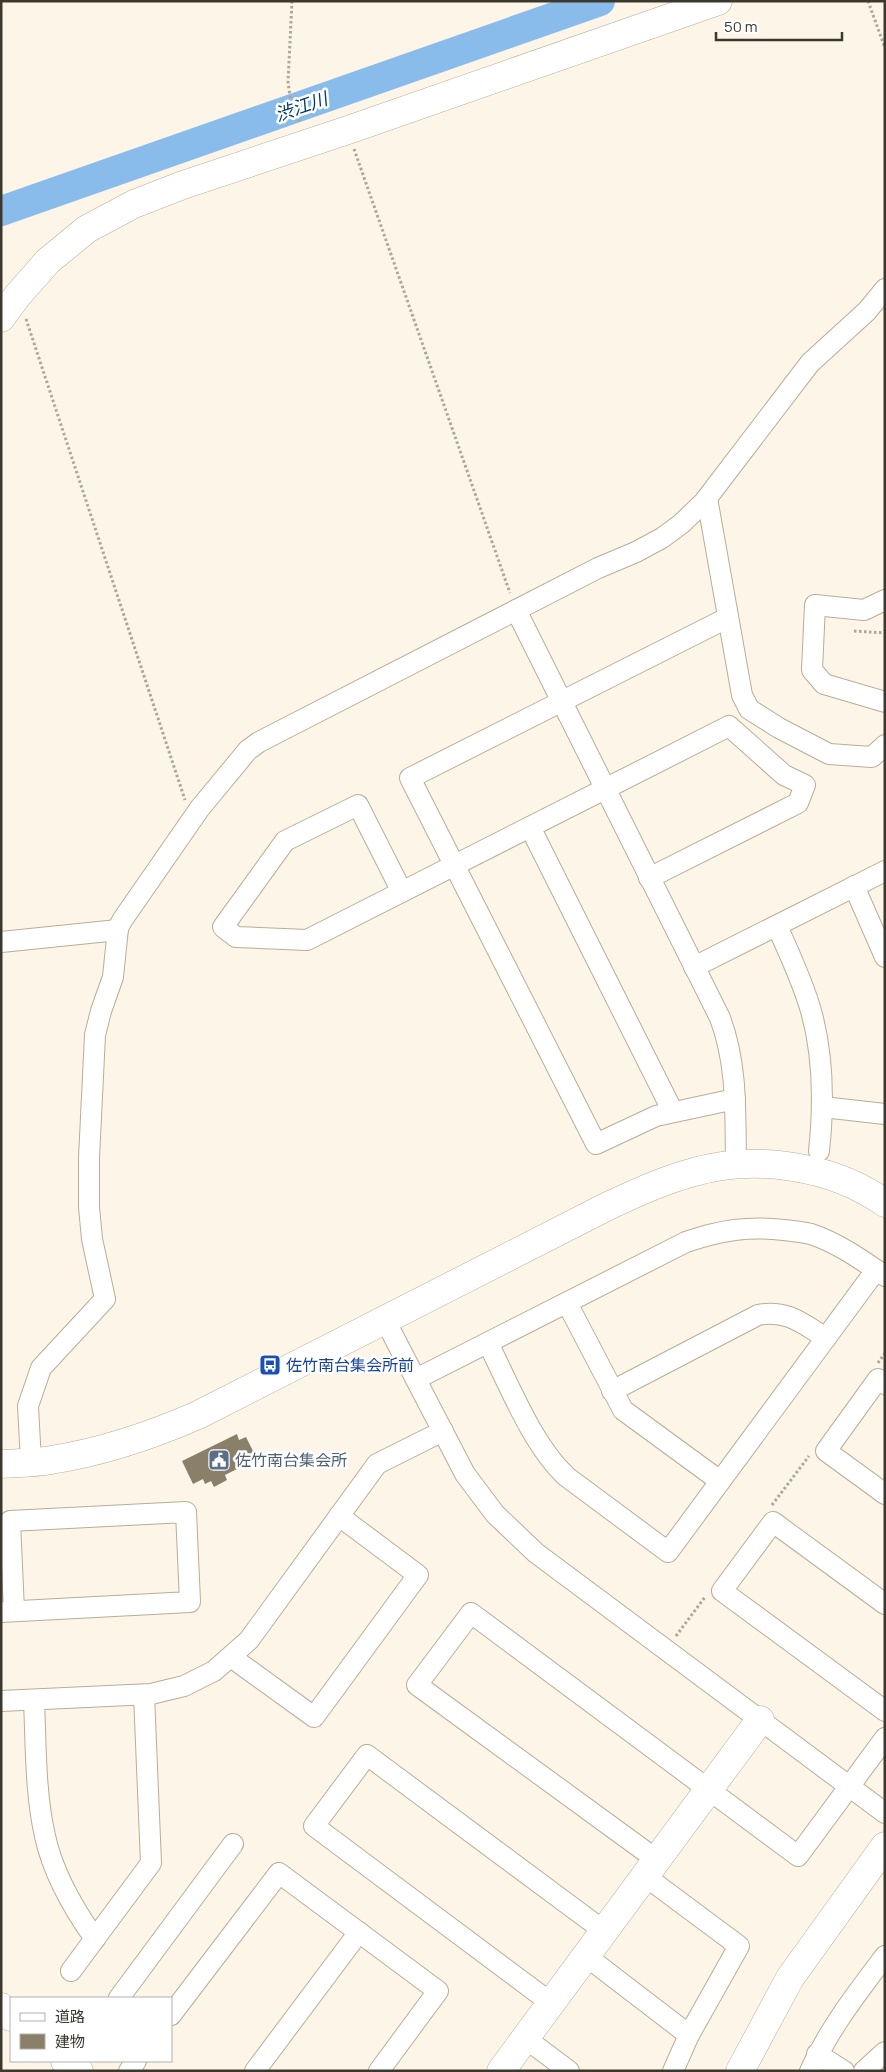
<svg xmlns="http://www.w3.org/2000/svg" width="886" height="2072" font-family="Manrope,'Noto Sans JP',sans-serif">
	<rect width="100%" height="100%" fill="#fdf6e8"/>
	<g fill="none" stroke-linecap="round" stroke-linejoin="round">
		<polyline stroke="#89bceb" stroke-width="30" points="1,211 600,1"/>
	</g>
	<polygon fill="#8a7f69" points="237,1434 239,1440 246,1437 257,1459 225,1475 227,1480 214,1487 211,1481 205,1484 203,1479 193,1484 182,1461"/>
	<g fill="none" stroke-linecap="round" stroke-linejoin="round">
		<g stroke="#b8ad96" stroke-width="22">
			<g id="street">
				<polyline points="707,498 742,695 749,709 779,728 829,754 872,757 885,745"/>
				<polyline points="885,600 864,610 815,605 812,670 824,684 885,702"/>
				<path d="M516,610L720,1018C738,1066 735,1115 736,1165"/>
				<polyline points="727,618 410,778 596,1144 656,1116 735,1099"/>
				<polyline points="530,827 673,1112"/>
				<polyline points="854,886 885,957"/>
				<polyline points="402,892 358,805 285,841 223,927 236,937 307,940 729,726 784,775 805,785 798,803 649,878"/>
				<path d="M777,926C789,953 803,982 811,1011C824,1057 824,1104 819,1151"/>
				<polyline points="1,942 118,930"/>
				<polyline points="694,967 885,871"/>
				<polyline points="823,1107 885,1114"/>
				<polyline points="567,1303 623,1410 720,1481"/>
				<polyline points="385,1320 465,1474 495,1514 536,1553 885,1813"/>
				<path d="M488,1343C509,1385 533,1446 567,1477L668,1552L876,1270"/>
				<path d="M416,1379L686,1242C721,1230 748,1226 784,1230C793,1231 803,1232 811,1234C838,1243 862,1260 885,1276"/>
				<polyline points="885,1384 878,1379 826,1451 885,1494"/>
				<path d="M612,1391L758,1315C787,1309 803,1324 826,1338"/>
				<polyline points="31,1462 28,1406 41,1368 105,1299 92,1239 89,1207 89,1158 95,1035 101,1011 113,977 118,928 123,919 200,808 248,750 259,742 598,568 636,552 662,538 681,524 704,502 810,363 867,311 885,289"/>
				<polyline points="885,1604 773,1522 722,1591 885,1711"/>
				<polyline points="1,1612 190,1602 186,1512 10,1521 14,1611"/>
				<polyline points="231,1657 314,1717 418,1575 339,1516"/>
				<path d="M34,1700C36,1745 35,1792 45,1836C53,1874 73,1908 95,1939"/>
				<polyline points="1,1701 151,1694 184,1686 214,1671 249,1640 377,1464 443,1431"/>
				<polyline points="657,1860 417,1685 471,1613 798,1856 885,1738"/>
				<polyline points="645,1876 739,1946 689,2035 673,2071"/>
				<polyline points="586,1956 689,2035"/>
				<polyline points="71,1971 151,1863 144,1695"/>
				<polyline points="119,1998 233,1844"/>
				<polyline points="551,2003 314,1826 367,1755 604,1931"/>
				<polyline points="171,2015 279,1873 438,1991 379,2071"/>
				<polyline points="525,2038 569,2071"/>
				<polyline points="817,2054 844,2071"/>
				<polyline points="129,2071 136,2061"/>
				<polyline points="255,2071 359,1932"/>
				<path d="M810,2071C829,2029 857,1993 885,1956"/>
				<polyline points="864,2071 885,2052"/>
			</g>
		</g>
		<g stroke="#b8ad96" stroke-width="29">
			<g id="secondary">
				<polyline points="1,318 18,295 48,261 87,229 134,204 183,185 348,130 718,1"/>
				<path d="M1,1464C18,1463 35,1463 51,1460C102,1452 150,1436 198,1415L608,1206C636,1193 664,1180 694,1172C755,1154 833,1166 885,1203"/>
				<polyline points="1,2007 11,2017"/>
				<polyline points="65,2061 79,2071"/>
				<polyline points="501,2071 760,1720"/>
				<polyline points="740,2071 790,1978 885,1846"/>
			</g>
		</g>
		<g stroke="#aca79a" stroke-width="3" stroke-dasharray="2.5 2.5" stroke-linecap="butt">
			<polyline points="292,1 288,82 290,96 300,123"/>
			<polyline points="868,1 885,48"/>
			<polyline points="354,149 510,593"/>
			<polyline points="26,319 185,800"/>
			<polyline points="854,631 885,633"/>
			<polyline points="878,1363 885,1353"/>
			<polyline points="772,1505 809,1456"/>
			<polyline points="676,1636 705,1597"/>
		</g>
		<use href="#street" stroke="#fff" stroke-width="20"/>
		<use href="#secondary" stroke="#fff" stroke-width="28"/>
	</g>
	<defs>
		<g id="bus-square" transform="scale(1.125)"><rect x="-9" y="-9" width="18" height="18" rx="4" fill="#1a4fb4" stroke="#fff"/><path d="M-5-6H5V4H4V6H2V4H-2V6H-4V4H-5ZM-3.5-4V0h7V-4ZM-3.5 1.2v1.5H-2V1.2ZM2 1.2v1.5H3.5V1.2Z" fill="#fff"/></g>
		<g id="civic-square" transform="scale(1.125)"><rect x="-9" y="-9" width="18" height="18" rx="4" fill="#5c6f8a" stroke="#fff"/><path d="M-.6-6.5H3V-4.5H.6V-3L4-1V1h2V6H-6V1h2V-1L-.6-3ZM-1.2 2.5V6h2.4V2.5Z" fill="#fff"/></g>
	</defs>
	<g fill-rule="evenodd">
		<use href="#bus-square" x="270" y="1365"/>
		<use href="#civic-square" x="219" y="1460"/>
	</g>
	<g text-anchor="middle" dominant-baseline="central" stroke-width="5" stroke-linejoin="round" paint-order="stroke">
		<g font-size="16" fill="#164399" stroke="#fff" text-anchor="start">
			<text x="286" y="1365">佐竹南台集会所前</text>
		</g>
		<g font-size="16" fill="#4e5e75" stroke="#fff" text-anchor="start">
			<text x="235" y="1460">佐竹南台集会所</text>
		</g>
		<g font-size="18" font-style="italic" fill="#013d68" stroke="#fff">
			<text transform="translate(301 106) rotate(-19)">渋江川</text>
		</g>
	</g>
	<rect width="886" height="2072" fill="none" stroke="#3c382e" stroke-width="5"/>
	<rect x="10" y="1997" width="162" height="65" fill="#ffffff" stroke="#b1afab"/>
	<rect x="20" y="2013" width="25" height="8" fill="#ffffff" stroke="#b1afab"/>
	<text x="55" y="2022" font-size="15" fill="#3c382e">道路</text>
	<rect x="20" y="2034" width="25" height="15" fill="#8a7f69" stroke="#b1afab"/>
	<text x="55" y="2047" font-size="15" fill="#3c382e">建物</text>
	<path d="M716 32v8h126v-8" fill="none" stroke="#3c382e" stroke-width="2.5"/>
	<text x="724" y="32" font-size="15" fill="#3c382e" stroke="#ffffff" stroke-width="4" paint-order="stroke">50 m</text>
</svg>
